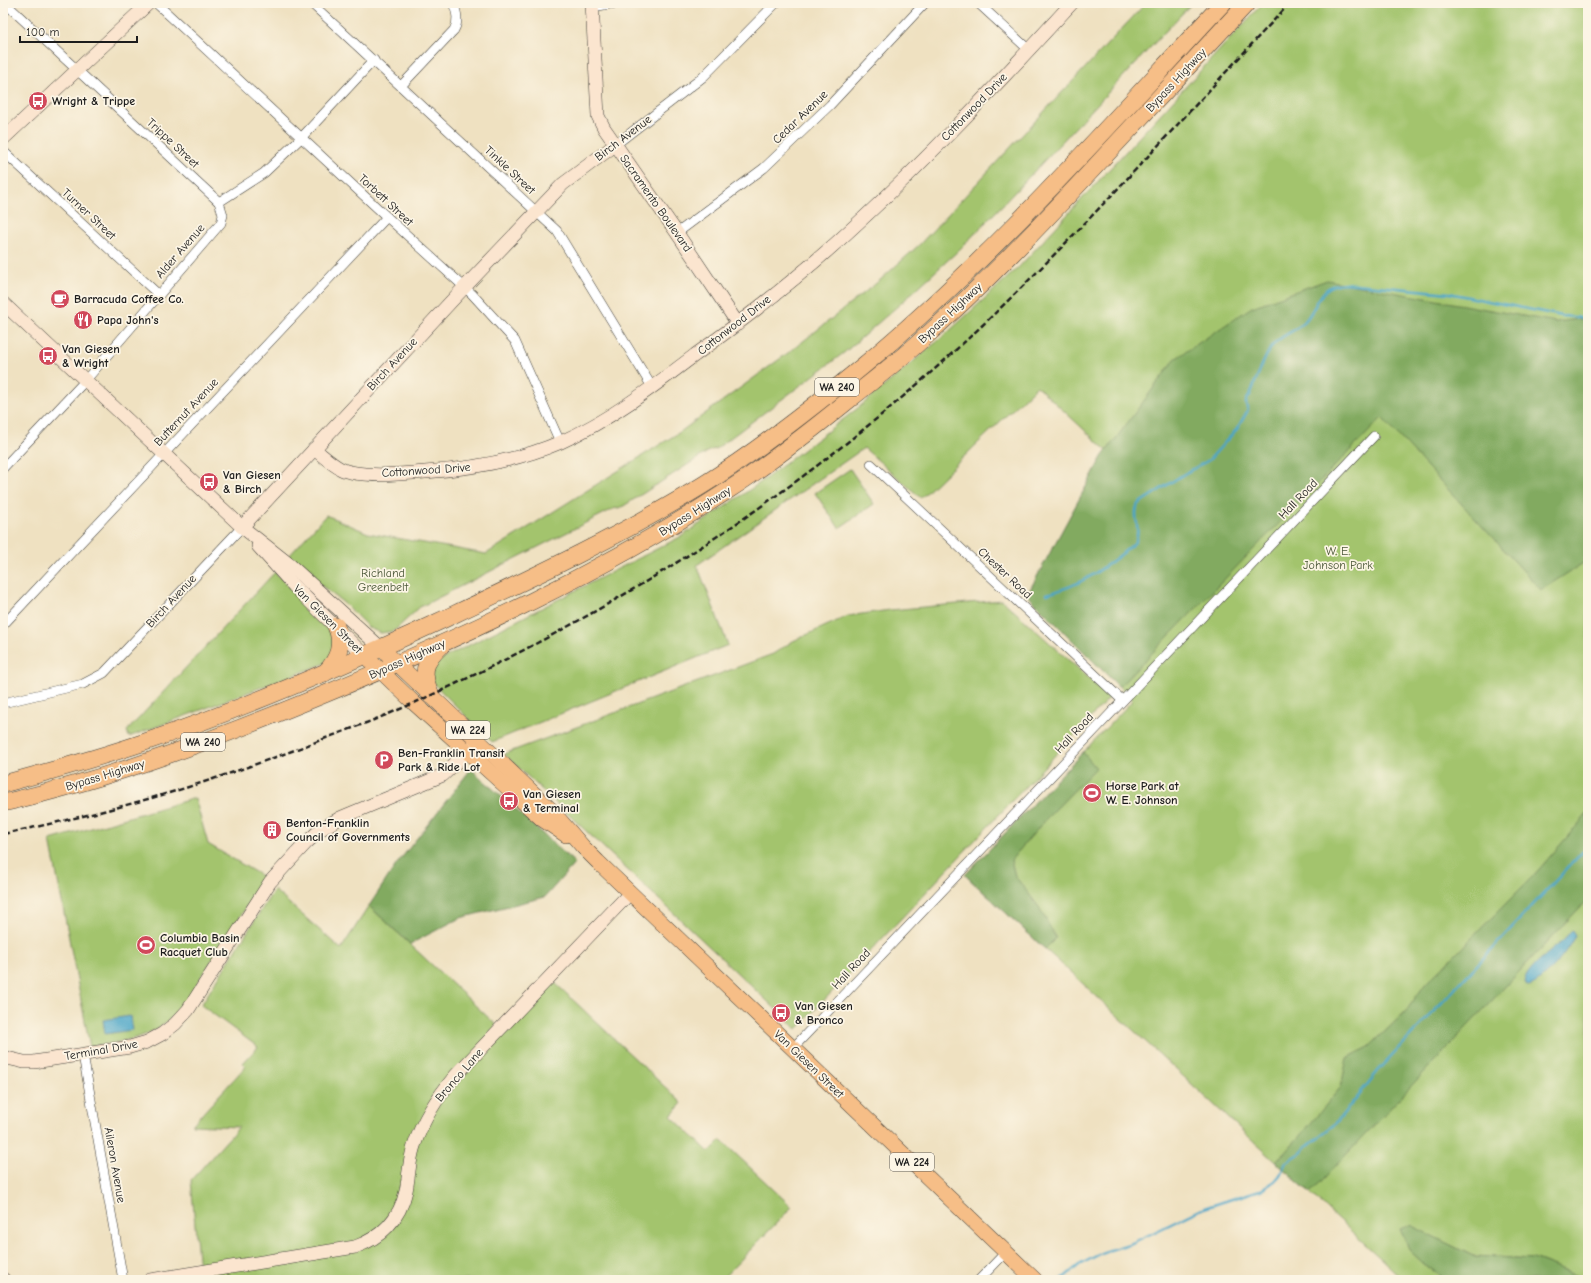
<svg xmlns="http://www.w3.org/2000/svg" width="1591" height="1283" font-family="'Comic Neue',sans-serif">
	<rect width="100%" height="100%" fill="#fcf5e5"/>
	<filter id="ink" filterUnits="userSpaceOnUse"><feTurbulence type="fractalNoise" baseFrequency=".025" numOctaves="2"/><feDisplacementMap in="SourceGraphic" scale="8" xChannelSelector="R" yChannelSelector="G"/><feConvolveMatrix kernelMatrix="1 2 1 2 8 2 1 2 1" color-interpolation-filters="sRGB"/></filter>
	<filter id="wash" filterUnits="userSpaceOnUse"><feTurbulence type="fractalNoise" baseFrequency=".012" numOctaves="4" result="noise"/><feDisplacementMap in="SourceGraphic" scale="16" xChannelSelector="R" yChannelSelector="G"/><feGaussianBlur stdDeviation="0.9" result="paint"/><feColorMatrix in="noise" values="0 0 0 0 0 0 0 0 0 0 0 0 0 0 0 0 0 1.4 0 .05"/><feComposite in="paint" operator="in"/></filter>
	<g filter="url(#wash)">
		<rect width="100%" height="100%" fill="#efe1c1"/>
		<g fill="#a3c46d" stroke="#607044">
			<polygon points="1146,3 1192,3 1012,195 960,249 900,304 845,352 717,448 709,451 622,507 613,509 420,607 394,631 381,633 369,628 345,604 289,560 289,556 326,515 368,533 486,554 680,432 792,350 879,281 919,245"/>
			<polygon points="1263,3 1588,3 1588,1280 1533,1259 1473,1256 1448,1244 1424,1264 1447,1280 1404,1280 965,875 1133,700 1027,595 1107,451 1037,386 921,498 864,448 697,565 728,645 492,742 436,686 431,677 436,662 682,536 761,482 858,408 946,334 1019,267"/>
			<polygon points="850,469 874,504 839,528 815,493"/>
			<polygon points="275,572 332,634 334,649 326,663 129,737 127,731"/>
			<polygon points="1002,600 1110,697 797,1029 504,754 773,654 793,641 848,616 890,610"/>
			<path d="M195,798L208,844L265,878L182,1007C152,1040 132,1039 90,1047L50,840Z"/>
			<polygon points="274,890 341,949 369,906 506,1034 554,982 682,1103 671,1116 709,1152 721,1140 792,1207 721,1280 161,1280 199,1270 191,1180 239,1127 192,1125 246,1066 243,1063 258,1047 201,1005"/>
		</g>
		<g fill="#82aa60" stroke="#4f633e">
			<polygon points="1327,280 1556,322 1588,318 1588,560 1541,590 1382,418 1119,687 1027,595 1102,457 1175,359 1252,307"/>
			<polygon points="1083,752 1096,768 1046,819 1011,860 1015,876 1039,907 1056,938 1045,949 965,875"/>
			<polygon points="471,769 575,863 545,897 460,918 410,944 369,906 396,865"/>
			<polygon points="1588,813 1588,899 1310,1193 1276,1162 1306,1129 1341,1087 1347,1058 1369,1047 1406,1011 1426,983 1450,960 1534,875"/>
			<polygon points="1410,1225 1473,1256 1533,1259 1588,1280 1447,1280 1424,1264 1409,1250 1400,1229"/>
		</g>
		<g fill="#49a5c8" stroke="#326072">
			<path d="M1572,930L1575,935C1570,948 1540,988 1526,986L1524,982C1528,966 1552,951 1564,940C1567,937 1568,933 1572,930Z"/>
			<polygon points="130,1016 132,1030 105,1034 103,1020"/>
		</g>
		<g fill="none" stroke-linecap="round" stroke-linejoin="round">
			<g stroke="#49a5c8" stroke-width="2.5">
				<path d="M1047,594C1080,585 1096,574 1123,553C1127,549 1134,545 1136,540C1141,528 1132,515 1138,504L1184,474L1209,460L1237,429L1248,410C1245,403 1245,402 1250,395C1255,383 1265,354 1273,345C1282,334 1296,332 1305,321C1319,305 1319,284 1345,283L1449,293L1562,316L1588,318"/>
				<polyline points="1061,1280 1079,1265 1104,1252 1132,1243 1204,1208 1263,1189 1275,1181 1280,1175 1286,1162 1301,1153 1308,1145 1335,1124 1379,1070 1588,846"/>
			</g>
		</g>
	</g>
	<g filter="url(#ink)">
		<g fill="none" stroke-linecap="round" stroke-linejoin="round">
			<g stroke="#3c3a35" stroke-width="10">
				<g id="street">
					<polyline points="5,3 219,202"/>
					<polyline points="156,3 387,217 472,294 515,341 560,442"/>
					<polyline points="311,3 557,231 652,387"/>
					<polyline points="978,3 1029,50"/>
					<polyline points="592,7 616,3"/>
					<path d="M401,86L454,30C459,21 457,13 453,3"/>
					<polyline points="615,145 703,77 776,3"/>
					<polyline points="3,151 159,295"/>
					<polyline points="677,233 764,168 830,105 925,3"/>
					<polyline points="871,464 1122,700"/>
					<polyline points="3,468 85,381 221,223 223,215 219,202 264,173 302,137 374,60"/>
					<polyline points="3,625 387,217"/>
					<polyline points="3,703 83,684 104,673 242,527"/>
					<polyline points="793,1048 1374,436"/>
					<polyline points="83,1055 123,1280"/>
					<polyline points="979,1280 1006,1252"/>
				</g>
			</g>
			<g stroke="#3c3a35" stroke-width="14">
				<g id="secondary">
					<polyline points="592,3 598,116 604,128 677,233 738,324"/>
					<polyline points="3,139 149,3"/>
					<polyline points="3,303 242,527 289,564 381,648"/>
					<path d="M314,449C322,455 331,464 341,469C361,478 402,474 425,472C471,469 519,460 561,442C610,420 653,387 695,355C752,314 808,270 859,222C934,153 1003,78 1072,3"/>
					<polyline points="242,527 458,294 563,184 615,145"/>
					<polyline points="258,546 294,586 365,656"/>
					<polyline points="3,1057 24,1062 34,1062 130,1047 147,1042 162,1034 175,1024 188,1010 270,882 306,843 320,830 340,818 443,775 474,745"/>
					<polyline points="3,1279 4,1280"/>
					<path d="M150,1280L355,1247C381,1238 400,1219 406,1191C409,1176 409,1161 414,1146C423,1119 438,1096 456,1075L630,893"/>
				</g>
			</g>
			<g stroke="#3c3a35" stroke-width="16">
				<g id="primary">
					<polyline points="381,648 551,810 583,847 598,862 1035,1280"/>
					<polyline points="365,656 414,703 542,819 566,835"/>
				</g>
			</g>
			<g stroke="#3c3a35" stroke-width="18">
				<g id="highway">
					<path d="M325,673C338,659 344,645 336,626"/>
					<path d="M431,695C421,673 423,663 441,646"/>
					<path d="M3,784C51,771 98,758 145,742C246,708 343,666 440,621C529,579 619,537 703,485C759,450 812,408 863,366C994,257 1107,127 1223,3"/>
					<path d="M3,803C114,778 221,737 325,694C465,636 603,572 730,489C770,463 808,433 845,403C869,384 893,365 916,345C982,287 1043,223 1103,158C1151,106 1199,55 1247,3"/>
				</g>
			</g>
			<use href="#street" stroke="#fff" stroke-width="9"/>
			<use href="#secondary" stroke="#fbe5cf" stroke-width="13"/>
			<use href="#primary" stroke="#f6be87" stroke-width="15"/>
			<use href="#highway" stroke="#f6be87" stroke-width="17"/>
			<path stroke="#1c1c1c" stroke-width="2.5" stroke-dasharray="6 3" stroke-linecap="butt" d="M3,834C70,820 136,804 201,783C243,769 285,754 326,738C356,727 385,716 414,703C577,630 736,534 875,420C1027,296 1156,146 1290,3"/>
		</g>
	</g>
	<defs>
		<g id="bus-disc" transform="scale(1)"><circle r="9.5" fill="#d1495b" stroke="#fcf5e5"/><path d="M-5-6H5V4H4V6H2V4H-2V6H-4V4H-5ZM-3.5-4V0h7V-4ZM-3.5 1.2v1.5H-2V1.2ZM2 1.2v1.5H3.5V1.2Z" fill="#fff"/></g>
		<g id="cafe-disc" transform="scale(1)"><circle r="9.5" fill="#d1495b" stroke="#fcf5e5"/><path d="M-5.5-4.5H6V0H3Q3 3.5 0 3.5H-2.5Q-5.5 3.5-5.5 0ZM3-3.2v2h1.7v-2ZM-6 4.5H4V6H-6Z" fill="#fff"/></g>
		<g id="restaurant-disc" transform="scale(1)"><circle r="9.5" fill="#d1495b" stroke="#fcf5e5"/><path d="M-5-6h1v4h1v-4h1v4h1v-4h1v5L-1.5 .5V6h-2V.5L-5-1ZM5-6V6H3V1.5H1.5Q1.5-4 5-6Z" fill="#fff"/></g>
		<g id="parking-disc" transform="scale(1)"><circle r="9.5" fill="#d1495b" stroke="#fcf5e5"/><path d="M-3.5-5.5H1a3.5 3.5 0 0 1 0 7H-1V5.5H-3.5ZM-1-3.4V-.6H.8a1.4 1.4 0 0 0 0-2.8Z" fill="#fff"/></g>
		<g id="stadium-disc" transform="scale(1)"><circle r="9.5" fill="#d1495b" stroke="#fcf5e5"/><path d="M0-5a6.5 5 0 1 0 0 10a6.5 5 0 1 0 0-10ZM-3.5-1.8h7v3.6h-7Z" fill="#fff"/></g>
		<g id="building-disc" transform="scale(1)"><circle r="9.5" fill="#d1495b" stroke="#fcf5e5"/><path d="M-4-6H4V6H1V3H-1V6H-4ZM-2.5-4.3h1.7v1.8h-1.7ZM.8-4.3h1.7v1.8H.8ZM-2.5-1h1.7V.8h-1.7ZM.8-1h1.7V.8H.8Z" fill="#fff"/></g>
	</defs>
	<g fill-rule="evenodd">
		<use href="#bus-disc" x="38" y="101"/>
		<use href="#cafe-disc" x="60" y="299"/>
		<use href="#restaurant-disc" x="83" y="320"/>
		<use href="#bus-disc" x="48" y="356"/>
		<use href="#bus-disc" x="209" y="482"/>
		<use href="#parking-disc" x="384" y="760"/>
		<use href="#stadium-disc" x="1092" y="793"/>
		<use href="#bus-disc" x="509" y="801"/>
		<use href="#building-disc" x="272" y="830"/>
		<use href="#stadium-disc" x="146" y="945"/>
		<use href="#bus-disc" x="781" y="1013"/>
	</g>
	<g text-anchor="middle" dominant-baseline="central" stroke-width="3.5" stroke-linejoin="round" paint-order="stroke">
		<g fill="#fcf5e5" stroke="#5f5d58" stroke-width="1">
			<rect x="815" y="378" width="44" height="18" rx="3"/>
			<rect x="446" y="721" width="44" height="18" rx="3"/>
			<rect x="181" y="733" width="44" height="18" rx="3"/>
			<rect x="890" y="1153" width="44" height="18" rx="3"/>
		</g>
		<g font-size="11" font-weight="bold" fill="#1c1c1c">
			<text x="837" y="387">WA 240</text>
			<text x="468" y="730">WA 224</text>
			<text x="203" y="742">WA 240</text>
			<text x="912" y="1162">WA 224</text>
		</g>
		<g font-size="12" fill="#1c1c1c" stroke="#fcf5e5">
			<text transform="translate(1176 80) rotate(-47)">Bypass Highway</text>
			<text transform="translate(974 107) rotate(-46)">Cottonwood Drive</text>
			<text transform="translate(800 117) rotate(-44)">Cedar Avenue</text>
			<text transform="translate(623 138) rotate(-37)">Birch Avenue</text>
			<text transform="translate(173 143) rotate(43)">Trippe Street</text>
			<text transform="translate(510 170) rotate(43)">Tinkle Street</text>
			<text transform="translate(386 200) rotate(43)">Torbett Street</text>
			<text transform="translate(656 203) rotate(55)">Sacramento Boulevard</text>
			<text transform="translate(89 214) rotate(43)">Turner Street</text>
			<text transform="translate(180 251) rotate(-49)">Alder Avenue</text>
			<text transform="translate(950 313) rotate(-43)">Bypass Highway</text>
			<text transform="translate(734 325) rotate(-38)">Cottonwood Drive</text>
			<text transform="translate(392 364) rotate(-47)">Birch Avenue</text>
			<text transform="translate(186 412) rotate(-47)">Butternut Avenue</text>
			<text transform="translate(426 470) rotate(-4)">Cottonwood Drive</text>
			<text transform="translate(1298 499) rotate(-46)">Hall Road</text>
			<text transform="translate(695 511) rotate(-32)">Bypass Highway</text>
			<text transform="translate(1005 573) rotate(43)">Chester Road</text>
			<text transform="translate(171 601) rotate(-47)">Birch Avenue</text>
			<text transform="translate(328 619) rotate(45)">Van Giesen Street</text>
			<text transform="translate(407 659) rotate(-24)">Bypass Highway</text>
			<text transform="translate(1074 733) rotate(-47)">Hall Road</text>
			<text transform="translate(105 775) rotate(-17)">Bypass Highway</text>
			<text transform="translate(851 969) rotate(-47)">Hall Road</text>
			<text transform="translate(101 1050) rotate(-10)">Terminal Drive</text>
			<text transform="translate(809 1064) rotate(44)">Van Giesen Street</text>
			<text transform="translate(459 1075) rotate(-49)">Bronco Lane</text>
			<text transform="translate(115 1165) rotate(80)">Aileron Avenue</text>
		</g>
		<g font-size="12" font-weight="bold" fill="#1c1c1c" stroke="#fcf5e5" text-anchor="start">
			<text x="52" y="101">Wright &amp; Trippe</text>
			<text x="74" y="299">Barracuda Coffee Co.</text>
			<text x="97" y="320">Papa John's</text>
			<text x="62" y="349">Van Giesen<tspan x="62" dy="14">&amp; Wright</tspan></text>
			<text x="223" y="475">Van Giesen<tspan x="223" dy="14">&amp; Birch</tspan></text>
			<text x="398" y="753">Ben-Franklin Transit<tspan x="398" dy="14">Park &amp; Ride Lot</tspan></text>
			<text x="1106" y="786">Horse Park at<tspan x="1106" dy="14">W. E. Johnson</tspan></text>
			<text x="523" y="794">Van Giesen<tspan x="523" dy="14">&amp; Terminal</tspan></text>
			<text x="286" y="823">Benton-Franklin<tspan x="286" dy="14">Council of Governments</tspan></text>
			<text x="160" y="938">Columbia Basin<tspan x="160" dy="14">Racquet Club</tspan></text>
			<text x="795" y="1006">Van Giesen<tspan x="795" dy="14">&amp; Bronco</tspan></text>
		</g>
		<g font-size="12" fill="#4b5738" stroke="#fcf5e5">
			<text x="1338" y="551">W. E.<tspan x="1338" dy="14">Johnson Park</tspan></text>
			<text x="383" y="573">Richland<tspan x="383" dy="14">Greenbelt</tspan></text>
		</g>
	</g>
	<rect width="1591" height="1283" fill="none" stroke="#fcf5e5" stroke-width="16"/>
	<path d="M20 36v6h117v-6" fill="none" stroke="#1c1c1c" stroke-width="2"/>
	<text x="26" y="36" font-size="12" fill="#1c1c1c" stroke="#fcf5e5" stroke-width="3" paint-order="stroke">100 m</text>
</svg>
